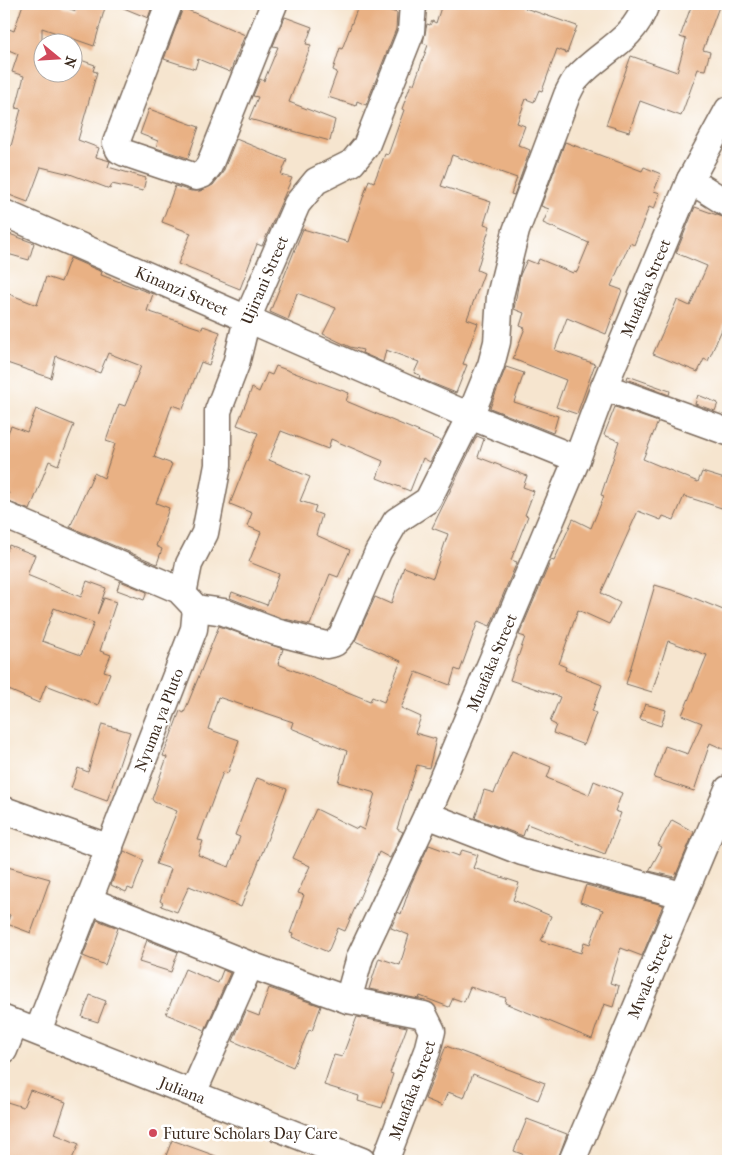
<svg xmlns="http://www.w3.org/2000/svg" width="732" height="1165" font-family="'IM FELL French Canon',serif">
	<rect width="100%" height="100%" fill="#fff"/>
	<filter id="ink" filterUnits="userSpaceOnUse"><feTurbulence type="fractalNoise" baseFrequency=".02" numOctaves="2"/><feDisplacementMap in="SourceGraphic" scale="10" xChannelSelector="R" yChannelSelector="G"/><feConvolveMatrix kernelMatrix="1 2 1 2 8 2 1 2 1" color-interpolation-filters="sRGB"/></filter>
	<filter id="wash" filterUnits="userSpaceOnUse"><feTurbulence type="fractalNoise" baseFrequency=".0096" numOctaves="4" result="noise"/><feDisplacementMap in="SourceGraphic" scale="20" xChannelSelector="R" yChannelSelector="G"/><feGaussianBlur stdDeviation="1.12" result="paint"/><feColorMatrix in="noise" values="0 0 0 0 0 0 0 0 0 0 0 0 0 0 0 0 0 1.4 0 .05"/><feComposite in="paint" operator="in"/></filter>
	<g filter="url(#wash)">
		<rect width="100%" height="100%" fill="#f6e5cf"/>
		<g id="blocks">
			<g fill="#e9b184" fill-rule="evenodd">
				<polygon points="23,4 55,4 76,11 78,4 106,4 94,46 42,28 42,72 72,72 75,58 95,65 93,71 97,72 78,140 99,148 96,157 110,161 108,167 146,178 143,191 112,184 110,189 70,174 41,167 28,202 4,193 4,144 11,146 21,109 16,108 24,76 12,72 18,54 4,48 4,27 14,31"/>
				<polygon points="114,4 153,4 148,18"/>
				<polygon points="359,4 370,4 397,13 396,29 366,105 357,101 356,106 328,97 337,72 333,70 340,48 342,49"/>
				<polygon points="442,4 526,4 525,8 577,26 567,53 557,49 542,91 539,90 534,102 526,99 517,123 525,126 518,145 530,150 514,195 511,194 517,178 452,155 441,186 491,202 484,224 490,226 477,270 484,273 467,319 478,323 463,364 467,365 456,393 419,378 420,375 414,373 419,362 386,350 383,362 362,353 363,350 350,347 323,334 336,308 297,293 288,320 270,312 303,229 348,242 369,180 374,182 385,154 388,155 404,110 402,109 411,84 414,84 428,45 423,43 427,24 430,25 432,21 436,23"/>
				<polygon points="692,4 720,4 703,50 710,52 705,70 698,69 681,116 640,101 629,132 606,125 631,56 677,72 686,39 680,37"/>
				<polygon points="183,8 245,35 230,72 198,59 195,69 164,59"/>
				<polygon points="285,17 312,27 306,44 311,45 289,102 335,120 330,141 249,119 258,97 253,96 260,79 264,81 278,47 273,46"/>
				<polygon points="149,109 199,127 188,158 156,148 158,141 140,134"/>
				<polygon points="236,139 287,160 281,175 292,178 262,246 257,244 240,289 178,264 191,233 162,222 175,186 191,191 200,191 213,185 223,172"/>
				<polygon points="565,142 642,171 644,167 661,174 654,191 660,193 654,209 649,207 634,245 630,243 611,286 622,290 606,334 567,318 555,350 595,364 577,414 556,407 566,380 513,359 525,328 520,326 524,313 514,309 520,275 527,260 537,264 539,259 573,273 574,271 577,272 589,243 543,223 549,209 541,206"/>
				<polygon points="695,207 728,219 728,316 708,361 704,359 698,372 653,354 677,300 690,306 707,266 676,253"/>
				<polygon points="4,232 34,243 29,260 4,253"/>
				<polygon points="70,258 102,272 101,275 153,294 147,311 202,329 203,326 220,332 209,365 201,362 183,409 172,405 154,457 172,464 156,503 169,508 156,546 162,549 157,564 70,527 94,473 104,478 115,444 106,441 119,404 125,406 141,366 108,353 100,373 56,356 51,378 4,362 4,292 37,305 46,277 61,282"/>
				<polygon points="276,366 349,393 346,401 441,441 430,462 423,458 410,491 377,478 383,461 331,439 328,449 281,431 269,460 310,477 300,501 316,506 314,512 322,515 316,535 350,550 338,577 330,574 310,625 281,618 230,598 232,592 267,605 279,574 249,562 261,532 247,526 252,513 230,504 258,433 237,425 252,388 259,392 267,373 272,375"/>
				<polygon points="506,367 524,373 514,402 558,416 553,433 490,408"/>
				<polygon points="628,376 670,391 669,395 627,379"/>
				<polygon points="698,395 718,403 715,411 695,404"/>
				<polygon points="615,407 658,422 643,459 698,482 702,472 728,480 728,510 684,496 674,520 663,516 661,520 638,511 601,593 620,603 609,624 578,610 559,664 566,667 565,670 602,685 592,711 596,713 584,745 553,733 556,725 550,722 560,697 510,680 525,637 519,635 551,560 554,561 573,519 591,528 604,496 601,495 619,441 604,435"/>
				<polygon points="36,409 74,425 58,465 49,461 30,510 6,501 9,493 4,491 4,442 11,426 27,432"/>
				<polygon points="477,436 484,439 478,457 527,476 523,487 534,491 525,515 528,516 511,560 517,562 490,626 478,621 460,671 455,669 450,685 416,672 401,708 421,717 415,733 436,739 429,768 417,765 397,829 403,832 390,858 379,852 345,931 338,928 328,952 292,937 293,934 290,933 304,895 298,893 310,866 293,858 316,809 357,829 358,827 364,830 375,793 338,782 347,751 291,728 293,722 218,697 208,729 239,740 228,773 223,772 198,840 203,841 198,855 229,867 240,837 235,835 257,778 287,789 241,907 189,886 177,912 161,906 163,903 160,901 171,869 156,864 177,811 154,802 152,799 167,757 163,756 180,711 184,713 219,626 283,649 278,664 370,701 372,697 384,702 401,661 355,641 375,597 391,604 404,567 433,578 448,534 432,528"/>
				<path d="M9,545L35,555L27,575L81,597L87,581L106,588L97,615L104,598L116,602L100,651L111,655L104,671L110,673L98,705L46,685L39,703L4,688V557ZM54,608L94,623L81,655L42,641Z"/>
				<polygon points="120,581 147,592 144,600 117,590"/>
				<polygon points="655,585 682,593 728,612 728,751 710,743 694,791 654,778 665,746 688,754 702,723 682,715 707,655 668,641 652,692 626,684"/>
				<polygon points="645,704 666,710 661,726 640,719"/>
				<polygon points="102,724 130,732 107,801 71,788 78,768 88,772"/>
				<polygon points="512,751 551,767 547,778 589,795 594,781 622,793 615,811 621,813 605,854 527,824 523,836 475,818 484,790 494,793"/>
				<polygon points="672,820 694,832 675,877 649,871 662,847 658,845"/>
				<polygon points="429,845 459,856 462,850 478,855 473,868 519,883 513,900 551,916 541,941 581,953 584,942 590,944 603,910 580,902 586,885 663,905 642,956 621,948 610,983 619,986 613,1007 604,1004 592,1039 505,1003 506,998 470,987 464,1002 453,998 449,1007 420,996 419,999 369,989 379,958 400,965 409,935 391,928 398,912 401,914 411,884"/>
				<polygon points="124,851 144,860 133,890 128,888 126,892 111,885"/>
				<polygon points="4,866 50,879 31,933 7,924 10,915 4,913"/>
				<polygon points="97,920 118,928 105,965 83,956"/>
				<polygon points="147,940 178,952 171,972 139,962"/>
				<polygon points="185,969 218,983 223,970 230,973 205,1030 166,1014"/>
				<polygon points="269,988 321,1006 312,1031 309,1030 293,1067 233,1041 246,1011 259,1016"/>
				<polygon points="90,995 106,1001 98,1022 82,1017"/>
				<polygon points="357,1017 407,1027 390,1073 393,1074 382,1108 358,1101 359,1096 324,1085 334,1055 342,1057"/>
				<polygon points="446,1046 545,1083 538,1100 473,1074 464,1098 448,1092 442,1106 425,1099"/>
				<polygon points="30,1090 66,1102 55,1134 79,1144 71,1161 4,1161 4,1101 23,1107"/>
				<polygon points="527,1119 567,1134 557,1161 540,1161 514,1151"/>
				<polygon points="172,1140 224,1159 223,1161 164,1161"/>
			</g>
		</g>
	</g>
	<g filter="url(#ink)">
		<use href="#blocks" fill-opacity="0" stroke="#7c6b5c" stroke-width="1"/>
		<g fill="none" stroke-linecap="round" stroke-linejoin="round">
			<g stroke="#7c6b5c" stroke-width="29">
				<g id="minor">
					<polyline points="169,4 116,143 119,150 125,153 196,177 202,175 209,166 274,4"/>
					<polyline points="690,180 728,204"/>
					<path id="s1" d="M4,213L470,416L577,459"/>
					<polyline points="604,387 728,432"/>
					<polyline points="4,515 179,590 196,608 194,629 38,1031"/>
					<path id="s2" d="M183,594L189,564L205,533L218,465V411L236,364L247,319L297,204L316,181L352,163L366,146L411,32L413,4"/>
					<path d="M196,608L224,612L276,632L326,645L335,643L342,635L378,552L396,521L428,500L470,416L491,365L497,342L500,296L516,231L567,95C570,89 573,82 577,78C602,50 633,42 646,4"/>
					<polyline points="4,810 110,848"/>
					<polyline points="427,815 522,852 682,895"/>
					<polyline points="88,900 250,965 348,1000"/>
					<path id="s3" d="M4,1019L362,1161"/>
					<polyline points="4,1050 15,1023"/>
					<polyline points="193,1093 250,965"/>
					<path id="s4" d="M385,1161L427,1051L432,1031L424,1015L348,1000L360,957L427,815L577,459L604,387L690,180L728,110"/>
					<path id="s5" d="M572,1161L728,789"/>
				</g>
			</g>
			<use href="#minor" stroke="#fff" stroke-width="26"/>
		</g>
	</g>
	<circle fill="#d1495b" stroke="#fff" stroke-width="2" cx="153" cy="1133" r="5"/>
	<g text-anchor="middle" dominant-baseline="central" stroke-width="5" stroke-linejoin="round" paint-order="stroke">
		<g font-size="16" fill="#3b2a1e" stroke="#fff">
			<text stroke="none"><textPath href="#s2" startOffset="328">Ujirani Street</textPath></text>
			<text stroke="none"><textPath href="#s4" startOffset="1006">Muafaka Street</textPath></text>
			<text stroke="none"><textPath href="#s1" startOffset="194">Kinanzi Street</textPath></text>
			<text stroke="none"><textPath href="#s4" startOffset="601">Muafaka Street</textPath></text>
			<text transform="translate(159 720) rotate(-69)">Nyuma ya Pluto</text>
			<text stroke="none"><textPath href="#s5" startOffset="201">Mwale Street</textPath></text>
			<text stroke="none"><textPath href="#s3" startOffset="192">Juliana</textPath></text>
			<text stroke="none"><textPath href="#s4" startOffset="76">Muafaka Street</textPath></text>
		</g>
		<g font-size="16" fill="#3b2a1e" stroke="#fff" text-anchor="start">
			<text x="163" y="1133">Future Scholars Day Care</text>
		</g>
	</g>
	<rect width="732" height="1165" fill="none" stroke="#fff" stroke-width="20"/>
	<g transform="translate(58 58) rotate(108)"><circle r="24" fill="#ffffff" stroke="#b1aaa5"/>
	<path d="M0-4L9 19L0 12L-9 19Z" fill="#d1495b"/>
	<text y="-8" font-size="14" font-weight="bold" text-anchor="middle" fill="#3b2a1e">N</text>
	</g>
</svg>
